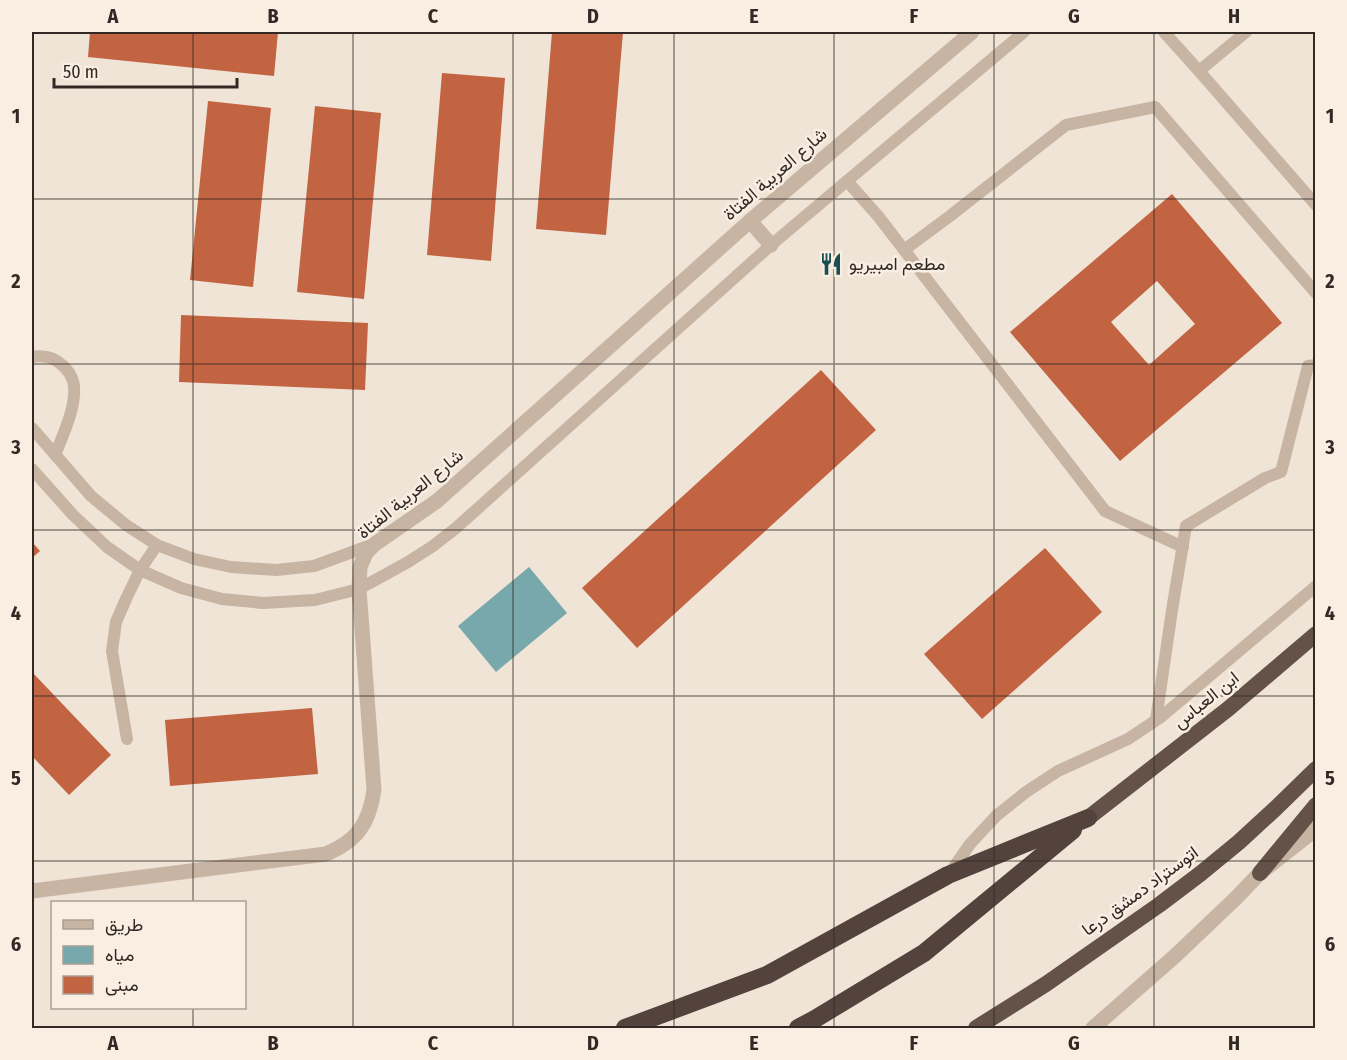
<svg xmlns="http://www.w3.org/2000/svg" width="1347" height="1060" font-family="'Fira Sans Condensed',Vazirmatn,sans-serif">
	<rect width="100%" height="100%" fill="#efe4d6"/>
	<polygon fill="#77a8ab" points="529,567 567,613 496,672 458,626"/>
	<g fill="#c26342" fill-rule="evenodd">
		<polygon points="90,32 278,32 274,76 88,57"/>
		<polygon points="552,32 623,32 606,235 536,229"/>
		<polygon points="442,73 505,78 491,261 427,255"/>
		<polygon points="208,101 271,108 253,287 190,280"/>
		<polygon points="315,106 381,113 364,299 297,292"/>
		<path d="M1172,194L1282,323L1120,461L1010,332ZM1157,281L1195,324L1149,365L1111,322Z"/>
		<polygon points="181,315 368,323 365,390 179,382"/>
		<polygon points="821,370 876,430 637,648 582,588"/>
		<polygon points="32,542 40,551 32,558"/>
		<polygon points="1045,548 1102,612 982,719 924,654"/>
		<polygon points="32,672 111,755 69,795 32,756"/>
		<polygon points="312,708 318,774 170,786 165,720"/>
	</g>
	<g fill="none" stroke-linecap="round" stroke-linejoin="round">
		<g stroke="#c7b4a3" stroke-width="12">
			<polyline points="1164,32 1199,71 1246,32"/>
			<polyline points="1199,71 1316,205"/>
			<polyline points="847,181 878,216 1105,511 1183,547"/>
			<polyline points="904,250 950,216 1066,125 1155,107 1316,293"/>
			<path d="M32,357C43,355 54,357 62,365C67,369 71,375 73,381C79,401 63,435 55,455"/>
			<polyline points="32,428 91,496 126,525 157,545 194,559 231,567 276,570 314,566 374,544"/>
			<polyline points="32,469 73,515 107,547 140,570 181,588 222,599 263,603 315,600 359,589 408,562 433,546 456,528 771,245 1024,32"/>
			<polyline points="1156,720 1172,610 1186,526 1265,478 1281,472 1308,366 1316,365"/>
			<polyline points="127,739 112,651 116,622 126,599 140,570 157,545"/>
			<polyline points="950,873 970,844 996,816 1026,792 1058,771 1128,739 1161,717 1316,586"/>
		</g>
		<g stroke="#c7b4a3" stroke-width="15">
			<polyline points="750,221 771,245"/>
			<path d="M32,891L326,854C357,841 369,824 374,790L359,589L360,567L366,553L375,544L437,501L750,221L972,32"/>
			<polyline points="1093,1028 1175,956 1236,898 1260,873 1316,829"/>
		</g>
		<g stroke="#645249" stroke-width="16">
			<polyline points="1088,818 1228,709 1316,634"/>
			<polyline points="1260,873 1316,805"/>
			<polyline points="976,1028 1046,984 1159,905 1200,874 1239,842 1276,808 1316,769"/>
		</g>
		<g stroke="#53433c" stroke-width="18">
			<polyline points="625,1028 767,975 948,875 1088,818"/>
			<polyline points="798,1028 815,1019 924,953 1073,830"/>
		</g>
	</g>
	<path fill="none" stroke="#322925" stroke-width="1.5" stroke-opacity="0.55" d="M193,32V902M353,32V1028M513,32V1028M674,32V1028M834,32V1028M994,32V1028M1154,32V1028M32,199H1316M32,364H1316M32,530H1316M32,696H1316M32,861H1316M193,1008V1028"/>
	<defs>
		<g id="restaurant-bare" transform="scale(1.8)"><path d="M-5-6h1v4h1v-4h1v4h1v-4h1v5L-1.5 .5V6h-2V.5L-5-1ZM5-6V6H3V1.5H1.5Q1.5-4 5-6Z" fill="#1c4d51" stroke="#f8eee2" stroke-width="2.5" paint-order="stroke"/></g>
	</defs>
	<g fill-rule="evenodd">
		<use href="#restaurant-bare" x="831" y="264"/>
	</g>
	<g text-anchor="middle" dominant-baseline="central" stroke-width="5" stroke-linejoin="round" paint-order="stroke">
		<g font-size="18" fill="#322925" stroke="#f8eee2">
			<text transform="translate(775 174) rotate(-41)">شارع العربية الفتاة</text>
			<text transform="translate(410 494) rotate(-39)">شارع العربية الفتاة</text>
			<text transform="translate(1206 700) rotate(-39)">ابن العباس</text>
			<text transform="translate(1140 891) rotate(-36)">اتوستراد دمشق درعا</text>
		</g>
		<g font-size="18" fill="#322925" stroke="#f8eee2" text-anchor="start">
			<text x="849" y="264">مطعم امبيريو</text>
		</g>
	</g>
	<rect width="1347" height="1060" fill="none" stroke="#f8eee2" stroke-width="66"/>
	<rect x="51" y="901" width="195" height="108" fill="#f8eee2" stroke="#a99f96" stroke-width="1.5"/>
	<rect x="63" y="920" width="30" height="9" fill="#c7b4a3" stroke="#a99f96" stroke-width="1.5"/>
	<text x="105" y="931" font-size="18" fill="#322925">طريق</text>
	<rect x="63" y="946" width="30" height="18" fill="#77a8ab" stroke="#a99f96" stroke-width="1.5"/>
	<text x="105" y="961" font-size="18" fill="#322925">مياه</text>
	<rect x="63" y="976" width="30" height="18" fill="#c26342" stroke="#a99f96" stroke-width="1.5"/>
	<text x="105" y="991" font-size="18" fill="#322925">مبنى</text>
	<path d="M54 78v9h183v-9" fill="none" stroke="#322925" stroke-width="3"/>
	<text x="63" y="78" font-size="18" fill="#322925" stroke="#f8eee2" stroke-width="4.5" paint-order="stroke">50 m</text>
	<rect x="33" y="33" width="1281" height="994" fill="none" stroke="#322925" stroke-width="2"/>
	<g font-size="20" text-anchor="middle" font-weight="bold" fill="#322925">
		<text x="113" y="23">A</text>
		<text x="273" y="23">B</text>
		<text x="433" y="23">C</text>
		<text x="593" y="23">D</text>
		<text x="754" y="23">E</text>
		<text x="914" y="23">F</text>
		<text x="1074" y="23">G</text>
		<text x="1234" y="23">H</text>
		<text x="16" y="123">1</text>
		<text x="1330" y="123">1</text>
		<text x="16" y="288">2</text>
		<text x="1330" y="288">2</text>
		<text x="16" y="454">3</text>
		<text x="1330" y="454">3</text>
		<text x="16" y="620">4</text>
		<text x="1330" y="620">4</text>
		<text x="16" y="785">5</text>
		<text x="1330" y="785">5</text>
		<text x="16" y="951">6</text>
		<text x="1330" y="951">6</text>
		<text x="113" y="1050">A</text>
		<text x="273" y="1050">B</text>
		<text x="433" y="1050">C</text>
		<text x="593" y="1050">D</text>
		<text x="754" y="1050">E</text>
		<text x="914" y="1050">F</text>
		<text x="1074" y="1050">G</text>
		<text x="1234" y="1050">H</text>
	</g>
</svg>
